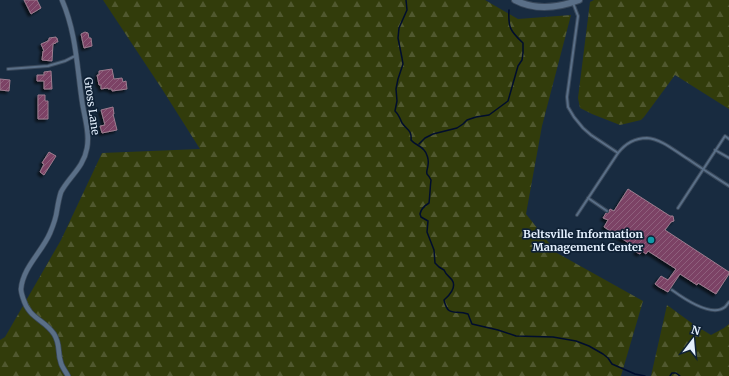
<svg xmlns="http://www.w3.org/2000/svg" width="729" height="376" font-family="Merriweather,serif">
	<defs>
		<pattern id="forest-firs" width="22" height="20" patternUnits="userSpaceOnUse"><rect width="22" height="20" fill="#323c0b"/><path d="M5 1l3.5 6h-7zM16 11l3.5 6h-7z" fill="#50582f"/></pattern>
		<pattern id="building-hatch" width="6" height="6" patternUnits="userSpaceOnUse"><rect width="6" height="6" fill="#7b4365"/><path d="M-1 1l2-2M0 6l6-6M5 7l2-2" fill="none" stroke="#8e5e7c"/></pattern>
		<filter id="shadow"><feDropShadow dx="-2.5" dy="2.5" stdDeviation="1" flood-color="#0009"/></filter>
	</defs>
	<rect width="100%" height="100%" fill="#182b40"/>
	<g fill="url(#forest-firs)">
		<polygon points="103,0 485,0 518,19 571,15 542,126 526,214 557,253 643,301 621,376 0,376 0,340 5,337 61,240 102,153 200,149 162,89"/>
		<polygon points="594,0 729,0 729,109 675,75 644,117 641,120 620,125 592,114 580,108 578,98 590,2"/>
		<polygon points="667,305 693,324 711,335 724,328 729,324 729,376 651,376"/>
	</g>
	<g fill="none" stroke-linecap="round" stroke-linejoin="round">
		<g stroke="#000d2e" stroke-width="1.5">
			<path d="M406,0L407,10L399,28L398,38L402,58L403,64L398,79L396,89L397,101L395,111C399,115 400,118 402,123C407,130 412,130 411,140C415,145 420,145 424,150C427,153 429,160 428,165C428,168 426,171 427,174C428,175 430,178 431,180C430,188 430,195 429,203C424,206 421,209 420,214L421,217L428,221L427,232L434,250L435,263L439,267L444,270C446,275 449,276 452,280C457,287 449,296 444,300C448,318 455,309 468,314L472,324L498,330L516,336L553,337L576,341L589,346L603,354L608,358L612,364L635,374L645,376"/>
			<path d="M419,144L425,138L433,134L457,128L463,124L467,120L476,117L489,115L508,101L518,66L522,60L523,53V43C510,31 508,27 509,10"/>
			<polyline points="670,376 672,373 676,373 680,376"/>
		</g>
	</g>
	<g fill="url(#building-hatch)" stroke="#9d7d8f" filter="url(#shadow)">
		<polygon points="24,0 37,0 41,8 31,14"/>
		<polygon points="85,32 88,33 89,38 91,38 92,46 84,48 81,34"/>
		<polygon points="56,37 56,38 57,38 58,42 56,42 56,43 53,44 52,61 42,60 43,51 44,51 41,44 48,41 48,40 49,40 49,38"/>
		<polygon points="112,69 114,79 122,78 123,82 126,81 127,89 112,91 112,89 108,89 108,88 101,89 101,85 99,85 97,75 99,75 99,71"/>
		<polygon points="51,71 52,89 44,89 44,81 37,81 37,75 44,75 44,72"/>
		<polygon points="0,79 10,80 9,91 0,90"/>
		<polygon points="38,95 45,95 45,101 48,101 48,119 38,119"/>
		<polygon points="113,107 114,114 113,114 117,130 102,133 100,126 105,125 101,110"/>
		<polygon points="49,152 56,156 44,175 40,172 44,164 42,163"/>
		<polygon points="628,189 670,216 673,216 674,221 671,222 665,230 729,272 729,274 716,294 698,283 697,285 680,274 668,292 659,287 655,284 661,276 668,280 676,269 648,251 646,254 642,251 640,254 636,252 638,249 604,227 608,220 603,218 606,213 609,212 610,209 614,211"/>
	</g>
	<g fill="none" stroke-linecap="round" stroke-linejoin="round">
		<g stroke="#39485a" stroke-width="4">
			<g id="lane">
				<polyline points="573,3 578,16 567,97 568,107 574,117 583,128 591,135 618,153"/>
				<polyline points="8,69 48,66 65,61 75,56"/>
				<polyline points="715,150 729,158"/>
				<polyline points="588,198 607,211"/>
				<polyline points="678,208 725,136 729,139"/>
				<path d="M577,215L618,153C625,144 635,138 647,138C662,139 676,152 688,159C701,168 715,177 729,186"/>
				<path d="M672,290C683,298 711,318 725,307C726,306 729,302 729,302"/>
			</g>
		</g>
		<g stroke="#39485a" stroke-width="6">
			<path id="street" d="M62,0C76,32 77,67 82,101C84,116 90,132 87,148C84,167 69,177 61,192C59,198 58,204 57,210C56,218 53,226 50,233C42,252 23,267 21,289C21,292 22,295 23,298C29,319 44,319 54,334C61,345 57,352 61,363C62,367 66,372 68,376"/>
		</g>
		<g stroke="#39485a" stroke-width="8">
			<path id="secondary" d="M515,0C536,11 558,8 579,0"/>
		</g>
		<use href="#lane" stroke="#5a6f87" stroke-width="2"/>
		<use href="#street" stroke="#5a6f87" stroke-width="4.5"/>
		<use href="#secondary" stroke="#5a6f87" stroke-width="6"/>
	</g>
	<circle fill="#0f9aa8" stroke="#0f2135" stroke-width="1.5" cx="651" cy="240" r="4"/>
	<g text-anchor="middle" dominant-baseline="central" stroke-width="3.5" stroke-linejoin="round" paint-order="stroke">
		<g font-size="11" fill="#e3effd" stroke="#0f2135">
			<text transform="translate(92 106) rotate(82)">Gross Lane</text>
		</g>
		<g font-size="11" font-weight="bold" fill="#e3effd" stroke="#0f2135" text-anchor="end">
			<text x="643" y="234">Beltsville Information<tspan x="643" dy="13">Management Center</tspan></text>
		</g>
	</g>
	<g transform="translate(693 340) rotate(16)" stroke="#0f2135" stroke-width="3" paint-order="stroke">
	<path d="M0-3L7 15L0 10L-7 15Z" fill="#e3effd"/>
	<text y="-6" font-size="11" font-weight="bold" text-anchor="middle" fill="#e3effd">N</text>
	</g>
</svg>
